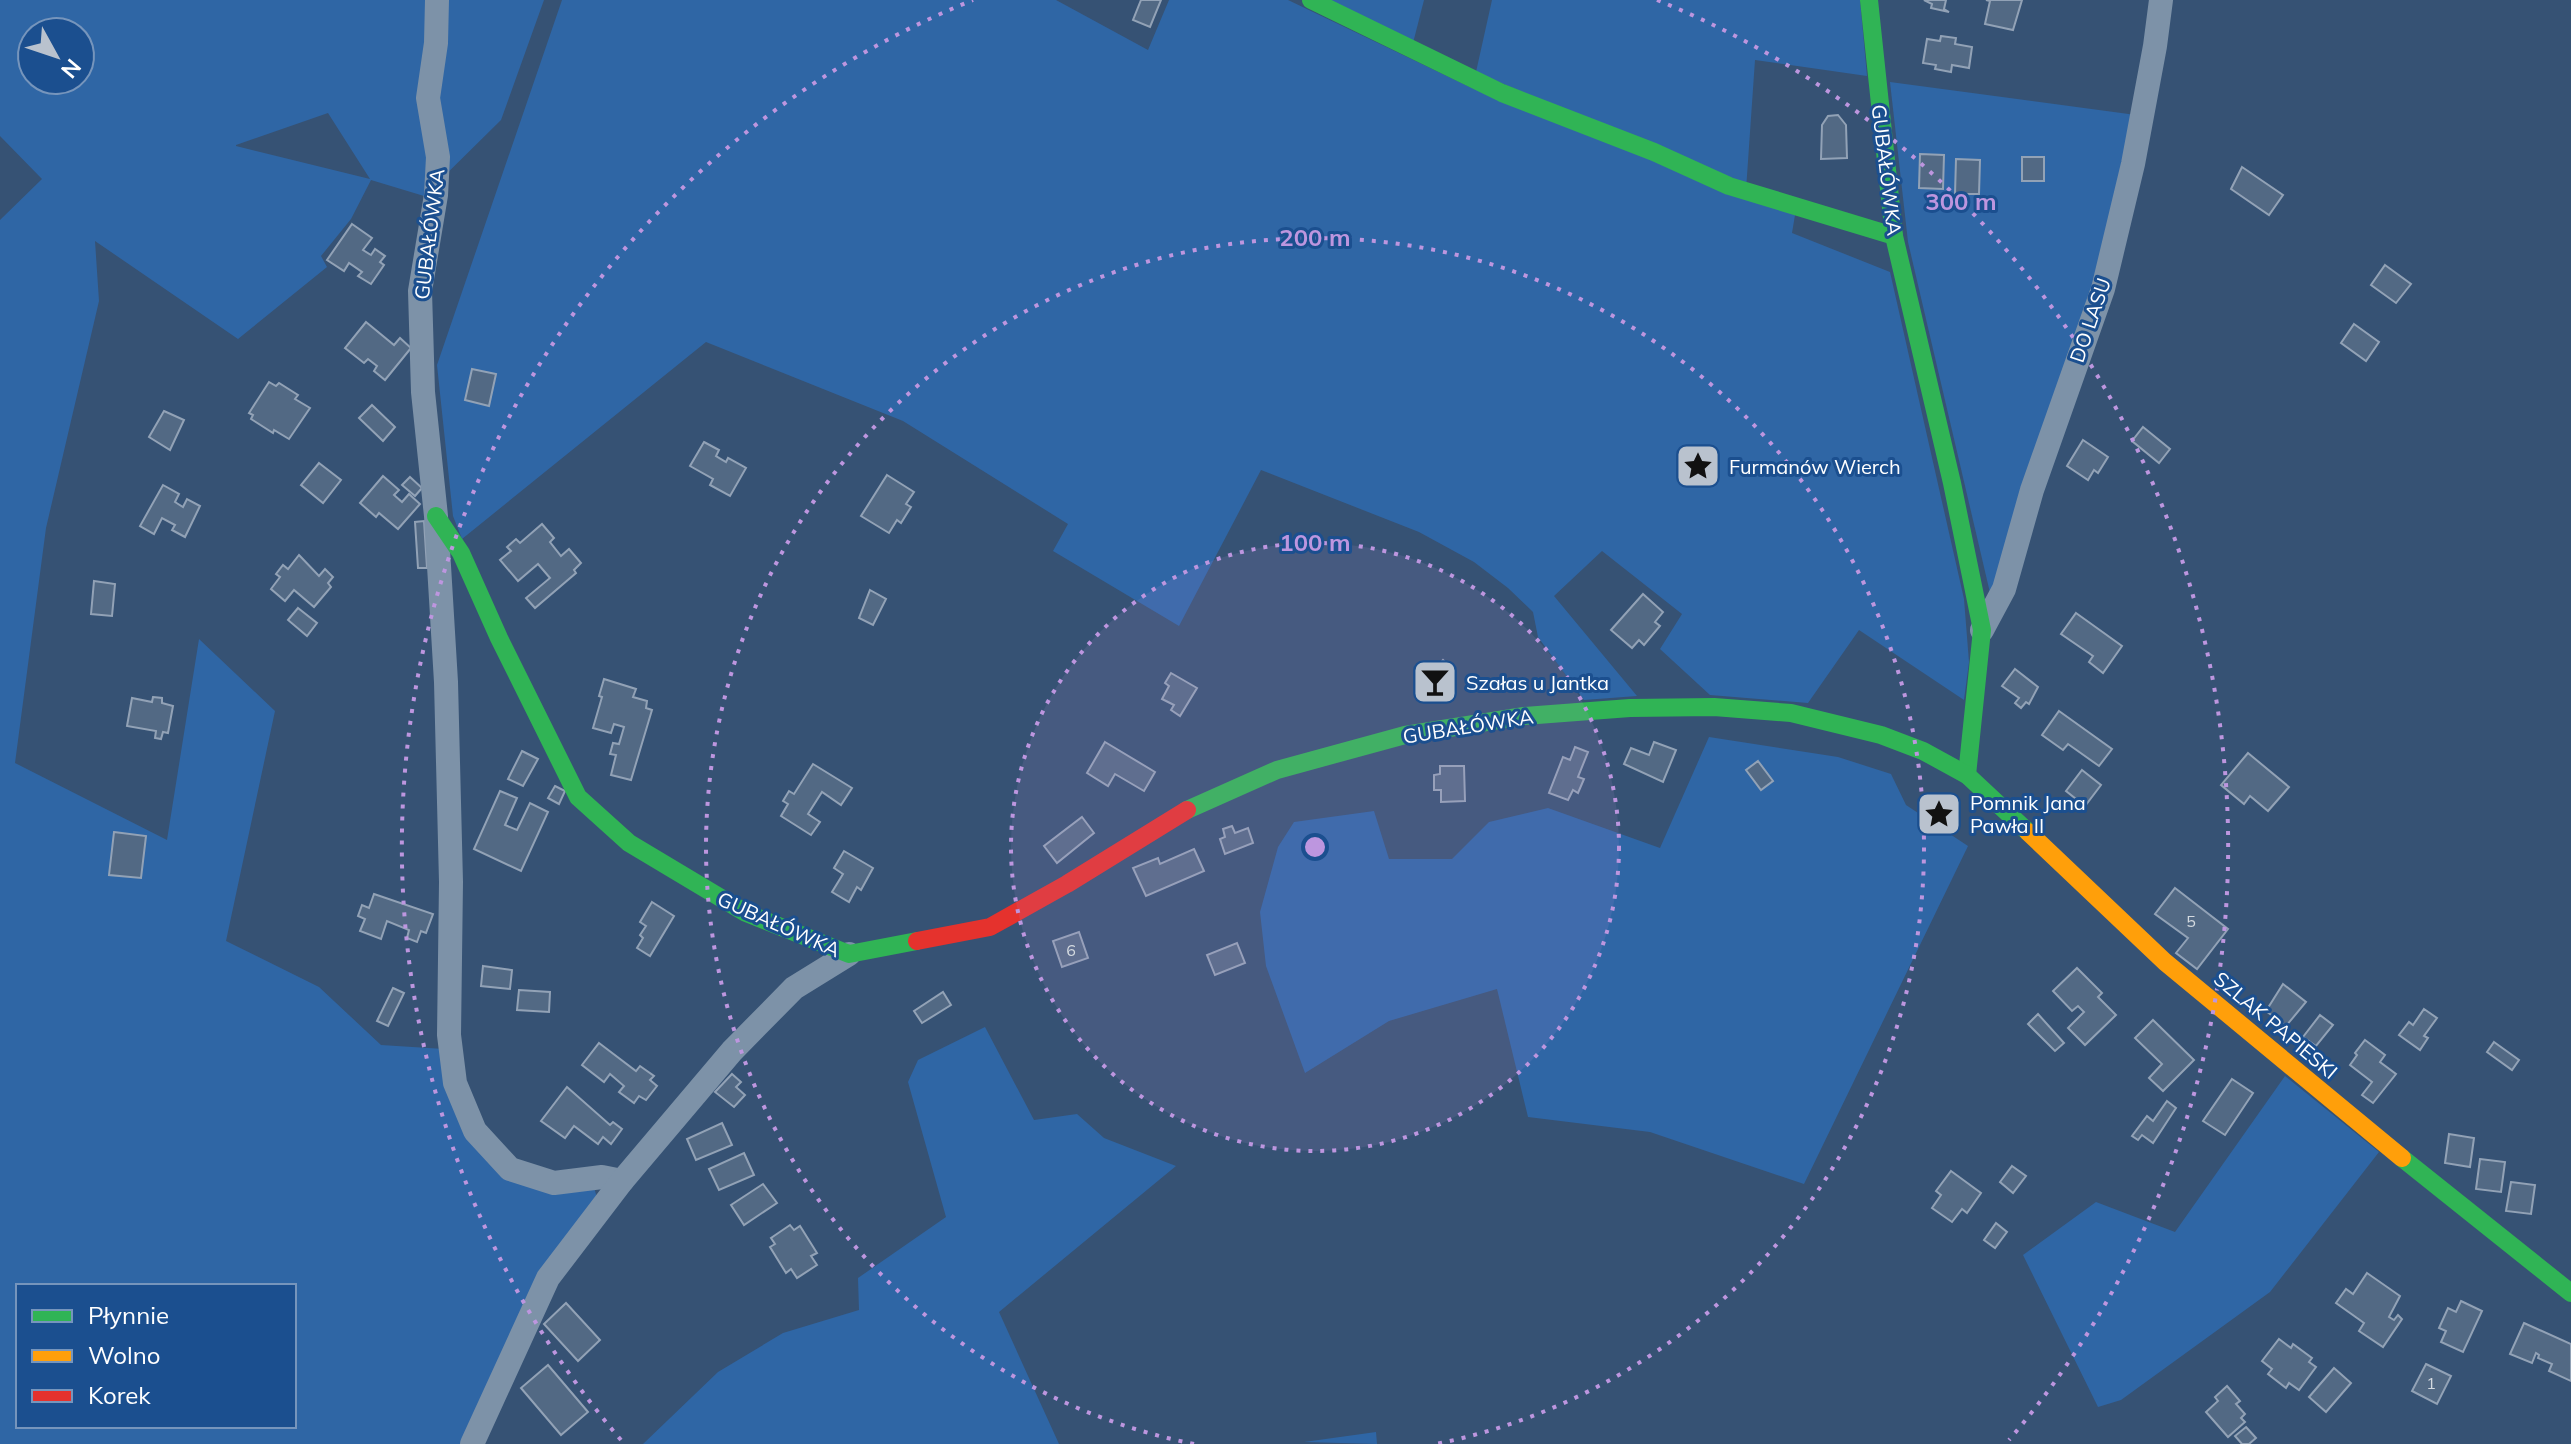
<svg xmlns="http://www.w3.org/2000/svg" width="2571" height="1444" font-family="Mulish,sans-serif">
	<rect width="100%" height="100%" fill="#365274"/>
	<g fill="#2f66a5" fill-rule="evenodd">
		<path d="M0,0H544L501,120L424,196L371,180L351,219L321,256L327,267L238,339L95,241L99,301L46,528L15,763L167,840L199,639L275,711L226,941L319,987L381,1045L444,1049L489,1158L594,1187L598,1202L461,1444H0V220L42,179L0,136ZM32,32H80V80H32ZM328,113L370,179L236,146V145ZM18,1286H294V1426H18Z"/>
		<polygon points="562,0 1056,0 1148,50 1169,0 1288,0 1472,88 1795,215 1792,233 1890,272 1964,599 1969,662 1964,700 1859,630 1808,703 1710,695 1660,649 1682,614 1602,551 1554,596 1637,696 1584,700 1538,637 1533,612 1508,588 1474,562 1419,532 1261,470 1179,626 1053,551 1068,524 903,421 706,342 462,539 453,516 437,365"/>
		<polygon points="1326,0 1424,0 1413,43"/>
		<polygon points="1492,0 1860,0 1867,76 1755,60 1746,190 1476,72"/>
		<polygon points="1890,82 2136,115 2114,226 1991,597 1908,242"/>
		<polygon points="1709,737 1838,757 1891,774 1906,805 1968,846 1804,1184 1650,1132 1528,1117 1497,989 1389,1021 1305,1073 1266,966 1260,912 1278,847 1294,822 1374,811 1389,859 1452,859 1489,822 1548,808 1660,848"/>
		<polygon points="985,1027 1034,1120 1077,1114 1104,1138 1176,1166 999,1312 1059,1444 643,1444 718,1372 783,1333 859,1310 858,1278 946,1217 908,1082 918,1060"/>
		<polygon points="2285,1076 2379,1152 2270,1292 2121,1400 2098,1407 2023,1255 2096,1202 2175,1232"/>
		<polygon points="1376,1432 1377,1444 1304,1442"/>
	</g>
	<g fill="#526984" stroke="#92a2b6" stroke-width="2">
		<polygon points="1141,0 1161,0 1150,27 1133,20"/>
		<polygon points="1924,0 1946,0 1944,9 1949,12 1931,8 1932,4"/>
		<polygon points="1986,0 2022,0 2013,30 1985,24 1990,1"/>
		<polygon points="1941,36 1956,38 1955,44 1972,47 1969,68 1952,65 1951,72 1935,69 1936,65 1923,63 1927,39 1940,41"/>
		<polygon points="1838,115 1846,125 1847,158 1821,159 1822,125 1828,116"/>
		<polygon points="1920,154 1944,155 1943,189 1919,188"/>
		<rect x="2022" y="157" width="22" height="24"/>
		<polygon points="1956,159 1980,160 1979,194 1955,194"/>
		<polygon points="2242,167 2283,195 2269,215 2231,189"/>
		<polygon points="352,224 372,238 363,250 371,255 375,249 385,256 380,262 384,265 371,284 358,276 362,272 349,263 344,271 327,260"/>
		<polygon points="2385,265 2411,284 2396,303 2371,285"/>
		<polygon points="366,322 394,345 400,338 411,348 385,380 374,371 377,366 368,359 364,363 345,348"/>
		<polygon points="2354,324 2379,342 2366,361 2341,343"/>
		<polygon points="472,369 496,374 489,406 465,400"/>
		<polygon points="269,382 276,386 279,383 298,395 295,399 310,408 289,439 274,430 273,433 251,419 253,415 249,413"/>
		<polygon points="372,405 395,427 383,441 359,418"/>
		<polygon points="164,411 184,420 170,450 149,437"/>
		<polygon points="2143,427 2170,449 2159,463 2132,441"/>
		<polygon points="2083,440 2108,457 2098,473 2094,470 2088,480 2067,466"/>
		<polygon points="704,442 719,450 716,456 726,462 728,458 746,468 730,496 710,485 713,479 690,466"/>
		<polygon points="319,463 341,480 323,503 301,485"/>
		<polygon points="887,475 914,492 906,504 911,507 901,523 897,520 889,533 861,516"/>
		<polygon points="383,476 399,490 394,495 402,502 409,494 420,504 398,529 379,513 376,517 360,503"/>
		<polygon points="410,477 422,488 415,496 402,485"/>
		<polygon points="163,485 179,494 175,502 183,507 187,499 200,506 185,537 172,530 175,525 162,518 154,534 140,526"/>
		<polygon points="424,521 427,568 418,568 415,522"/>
		<polygon points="542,524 554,538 550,542 561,556 569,549 581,563 574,570 576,573 535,608 526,598 550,578 538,564 518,581 500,560 511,551 507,547 516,539 520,543"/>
		<polygon points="299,555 319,576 325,569 333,577 328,583 331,587 314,607 294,590 285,601 271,589 280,577 276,574 283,565 288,569"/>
		<polygon points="94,581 115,584 112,616 91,614"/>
		<polygon points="870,590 886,599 873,625 859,618"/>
		<polygon points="1643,594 1663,612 1655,622 1660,626 1644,645 1639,640 1632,648 1611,630"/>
		<polygon points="298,608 317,623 307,636 288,620"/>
		<polygon points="2076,613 2122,646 2103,673 2089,662 2093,656 2061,634"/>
		<polygon points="1443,660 1452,669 1443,680 1452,688 1442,700 1422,684"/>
		<polygon points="2015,669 2038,687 2029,704 2026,702 2021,708 2015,703 2019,698 2002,686"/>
		<polygon points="1171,673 1197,688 1180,716 1171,710 1174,705 1162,699 1169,686 1165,683"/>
		<polygon points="604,679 636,689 633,697 647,701 646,708 652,710 631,780 611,775 616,755 610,754 613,743 619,744 624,727 614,724 611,733 593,728 602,697 599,696"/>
		<polygon points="153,697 162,698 162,703 173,706 168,733 163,732 161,739 155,738 156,731 127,726 132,698 152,702"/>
		<polygon points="2059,711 2112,749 2099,766 2068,744 2063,750 2042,735"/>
		<polygon points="1105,742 1155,772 1144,791 1115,774 1108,786 1087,773"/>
		<polygon points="1654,742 1676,750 1663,782 1624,764 1631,748 1649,755"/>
		<polygon points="1575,747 1588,752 1578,777 1584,779 1578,793 1573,790 1568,800 1549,793 1563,757 1570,760"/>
		<polygon points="522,751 538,759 523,786 508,779"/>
		<polygon points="2248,753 2289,787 2268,811 2250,796 2244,804 2221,785"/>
		<polygon points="1758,761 1773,781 1761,790 1746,770"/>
		<polygon points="813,764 852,788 841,805 822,792 808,814 820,822 811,835 781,816 788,804 783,801 789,791 794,794"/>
		<polygon points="1440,766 1464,766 1465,801 1441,802 1441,790 1434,790 1434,775 1440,774"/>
		<polygon points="2082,770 2101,785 2085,806 2066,791"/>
		<polygon points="555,786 565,791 559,804 548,798"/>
		<polygon points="500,791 517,798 505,825 517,830 530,803 548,812 521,871 474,849"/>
		<polygon points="1082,817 1094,833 1057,863 1044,846"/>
		<polygon points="1232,826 1235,833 1248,828 1253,843 1225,854 1220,839 1225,837 1223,829"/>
		<polygon points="114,832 146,836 141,878 109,875"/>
		<polygon points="1194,849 1204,871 1146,896 1133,868 1158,858 1160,864"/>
		<polygon points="844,851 873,868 861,890 857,887 849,902 832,892 843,874 834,868"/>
		<polygon points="2175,888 2228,929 2197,969 2176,953 2188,938 2155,914"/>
		<polygon points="374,894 433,914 426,933 421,931 417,942 407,938 409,930 387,921 381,939 360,931 365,919 358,916 362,905 369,908"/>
		<polygon points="652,902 674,916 650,956 637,948 643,938 640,935 646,926 640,922"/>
		<polygon points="1079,932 1088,958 1062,967 1053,941"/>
		<polygon points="1237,943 1245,963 1215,975 1207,955"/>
		<polygon points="483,966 512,970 510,989 481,986"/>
		<polygon points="2077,968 2102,993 2098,997 2116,1015 2085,1045 2068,1028 2084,1012 2078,1006 2072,1011 2053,991"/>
		<polygon points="2283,984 2306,1002 2286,1026 2266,1011"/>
		<polygon points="393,988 404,993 388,1026 377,1021"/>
		<polygon points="519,990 550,992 549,1012 517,1010"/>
		<polygon points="943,992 951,1005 922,1023 914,1011"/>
		<polygon points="2424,1009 2437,1018 2424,1036 2428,1038 2420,1050 2399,1035 2409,1022 2413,1025"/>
		<polygon points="2038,1014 2064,1043 2055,1051 2028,1024"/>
		<polygon points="2320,1015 2333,1025 2316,1046 2303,1037"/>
		<polygon points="2153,1020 2194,1060 2163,1091 2149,1078 2162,1064 2135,1038"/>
		<polygon points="2365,1040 2385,1055 2380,1062 2396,1074 2373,1103 2362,1095 2372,1082 2350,1065 2357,1055 2355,1053"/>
		<polygon points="2494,1042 2519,1060 2512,1070 2487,1052"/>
		<polygon points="599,1043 636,1071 640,1066 654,1076 650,1080 657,1086 646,1100 639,1096 634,1103 619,1092 624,1086 610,1074 604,1082 582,1065"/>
		<polygon points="732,1074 741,1082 736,1087 745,1095 734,1107 715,1092"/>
		<polygon points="2232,1079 2253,1093 2225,1135 2203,1121"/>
		<polygon points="567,1087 610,1125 613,1122 622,1129 611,1144 603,1137 598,1144 574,1126 565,1138 541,1121"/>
		<polygon points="2167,1101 2176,1108 2153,1143 2142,1135 2138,1140 2132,1136 2147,1116 2153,1121"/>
		<polygon points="722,1123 732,1145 696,1160 687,1139"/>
		<polygon points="2449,1134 2474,1138 2470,1167 2445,1163"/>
		<polygon points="744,1153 754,1175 719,1190 709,1169"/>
		<polygon points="2480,1159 2505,1162 2501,1192 2476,1189"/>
		<polygon points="2012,1166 2026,1176 2013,1193 2000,1182"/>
		<polygon points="1951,1171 1981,1193 1967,1213 1962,1209 1952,1222 1932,1208 1941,1195 1936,1191"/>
		<polygon points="2511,1182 2535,1185 2531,1214 2506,1211"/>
		<polygon points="763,1184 777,1203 744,1225 731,1205"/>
		<polygon points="1996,1223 2007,1232 1995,1248 1984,1240"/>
		<polygon points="790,1225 794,1230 800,1226 817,1253 811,1256 817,1265 797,1278 791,1269 786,1273 770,1247 775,1244 771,1238"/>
		<polygon points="2367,1273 2400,1296 2389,1317 2394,1320 2398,1315 2402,1319 2383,1347 2359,1331 2364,1323 2336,1303 2346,1289 2353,1294"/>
		<polygon points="2461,1301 2482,1311 2463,1352 2441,1342 2446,1331 2439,1328 2448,1308 2456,1312"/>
		<polygon points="566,1303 600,1340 578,1361 544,1324"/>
		<polygon points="2524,1323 2571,1344 2571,1381 2549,1371 2552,1364 2538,1358 2539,1355 2536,1353 2532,1363 2510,1354"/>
		<polygon points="2279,1339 2291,1348 2293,1344 2312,1358 2309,1362 2316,1367 2299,1390 2289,1383 2286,1388 2268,1374 2272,1369 2262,1361"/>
		<polygon points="2426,1364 2451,1376 2437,1404 2412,1391"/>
		<polygon points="548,1365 588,1412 561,1435 521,1388"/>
		<polygon points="2334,1368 2351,1383 2326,1412 2309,1397"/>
		<polygon points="2227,1386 2240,1401 2236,1404 2245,1414 2241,1418 2245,1422 2228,1437 2206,1412 2218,1401 2215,1397"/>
		<polygon points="2246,1427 2256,1438 2249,1444 2242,1444 2235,1436"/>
	</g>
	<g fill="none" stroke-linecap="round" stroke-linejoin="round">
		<g stroke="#7d92a8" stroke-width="24">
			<polyline points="437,0 436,43 428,98 438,157 436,195 420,291 423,392 436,516 446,682 451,882 449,1035 455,1083 475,1131 510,1169 554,1183 602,1177 622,1181"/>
			<polyline points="1982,630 2004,589 2032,490 2103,289 2133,164 2155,46 2161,0"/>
			<polyline points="472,1444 548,1278 622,1181 732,1051 794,988 849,954"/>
		</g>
		<g stroke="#30b455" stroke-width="18">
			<polyline points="1311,0 1502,93 1654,152 1729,186 1894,236"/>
			<polyline points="1869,0 1894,236 1952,483 1982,630 1967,775"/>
			<polyline points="436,516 461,553 499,638 578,797 629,843 746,913 849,954 917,941"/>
			<polyline points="1187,810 1277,770 1405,735 1524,716 1630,708 1714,707 1791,713 1881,735 1923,751 1967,775 2028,832"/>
			<polyline points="2402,1158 2571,1293"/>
		</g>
		<polyline stroke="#ff9f0a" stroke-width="18" points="2028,832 2165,962 2402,1158"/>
		<polyline stroke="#e5322d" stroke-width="18" points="917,941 990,927 1067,884 1187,810"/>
	</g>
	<circle cx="1315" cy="847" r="304" fill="#bd96df" fill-opacity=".12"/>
	<g fill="none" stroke="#bd96df" stroke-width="4" stroke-dasharray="4 8">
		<circle cx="1315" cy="847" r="304"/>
		<path d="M1194 1444A609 609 0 1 1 1436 1444"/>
		<path d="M621 1440A913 913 0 0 1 973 0M1657 0A913 913 0 0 1 2009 1440"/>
	</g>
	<defs>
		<g id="sight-square" transform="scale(2.3)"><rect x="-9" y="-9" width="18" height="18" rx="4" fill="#b9c2ce" stroke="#1b4f8f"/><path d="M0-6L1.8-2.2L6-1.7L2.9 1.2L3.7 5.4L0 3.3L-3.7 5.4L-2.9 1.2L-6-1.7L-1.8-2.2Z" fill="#111"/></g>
		<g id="bar-square" transform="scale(2.3)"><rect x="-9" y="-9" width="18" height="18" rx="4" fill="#b9c2ce" stroke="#1b4f8f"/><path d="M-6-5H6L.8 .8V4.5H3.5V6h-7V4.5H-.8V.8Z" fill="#111"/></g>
	</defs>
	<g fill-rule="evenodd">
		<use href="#sight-square" x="1698" y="466"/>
		<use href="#bar-square" x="1435" y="682"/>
		<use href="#sight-square" x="1939" y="814"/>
	</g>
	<g text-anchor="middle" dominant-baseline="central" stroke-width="6" stroke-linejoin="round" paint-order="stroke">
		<g font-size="16" fill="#d4dae0">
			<text x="2191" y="921">5</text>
			<text x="1071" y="950">6</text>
			<text x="2431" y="1383">1</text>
		</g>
		<g font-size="20" fill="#fff" stroke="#1b4f8f">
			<text transform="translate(1887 170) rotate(83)">GUBAŁÓWKA</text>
			<text transform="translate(429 234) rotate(-83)">GUBAŁÓWKA</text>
			<text transform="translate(2090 320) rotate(-71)">DO LASU</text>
			<text transform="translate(1468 726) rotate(-9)">GUBAŁÓWKA</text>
			<text transform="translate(779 924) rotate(24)">GUBAŁÓWKA</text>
			<text transform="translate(2276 1025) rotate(40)">SZLAK PAPIESKI</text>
		</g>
		<g font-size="20" fill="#fff" stroke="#1b4f8f" text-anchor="start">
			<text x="1729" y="466">Furmanów Wierch</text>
			<text x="1466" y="682">Szałas u Jantka</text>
			<text x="1970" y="802">Pomnik Jana<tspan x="1970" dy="23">Pawła II</tspan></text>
		</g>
	</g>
	<circle cx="1315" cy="847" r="12" fill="#bd96df" stroke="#1b4f8f" stroke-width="4"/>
	<g font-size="24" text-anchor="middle" font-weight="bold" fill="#bd96df" stroke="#1b4f8f" stroke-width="6" stroke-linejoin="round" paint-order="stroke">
		<text x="1961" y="210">300 m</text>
		<text x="1315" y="246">200 m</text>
		<text x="1315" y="551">100 m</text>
	</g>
	<rect x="16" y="1284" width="280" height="144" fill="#1b4f8f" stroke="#7695bc" stroke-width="2"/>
	<rect x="32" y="1310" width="40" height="12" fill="#30b455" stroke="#7695bc" stroke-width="2"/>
	<text x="88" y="1324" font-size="24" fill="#ffffff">Płynnie</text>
	<rect x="32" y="1350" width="40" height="12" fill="#ff9f0a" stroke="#7695bc" stroke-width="2"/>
	<text x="88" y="1364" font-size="24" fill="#ffffff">Wolno</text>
	<rect x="32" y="1390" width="40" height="12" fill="#e5322d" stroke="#7695bc" stroke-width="2"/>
	<text x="88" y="1404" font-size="24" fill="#ffffff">Korek</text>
	<g transform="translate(56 56) rotate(130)"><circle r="38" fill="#1b4f8f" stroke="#7695bc" stroke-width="2"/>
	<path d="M0-6L14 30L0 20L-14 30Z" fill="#b9c2ce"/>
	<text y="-12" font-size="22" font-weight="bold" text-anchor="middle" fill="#ffffff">N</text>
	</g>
</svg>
